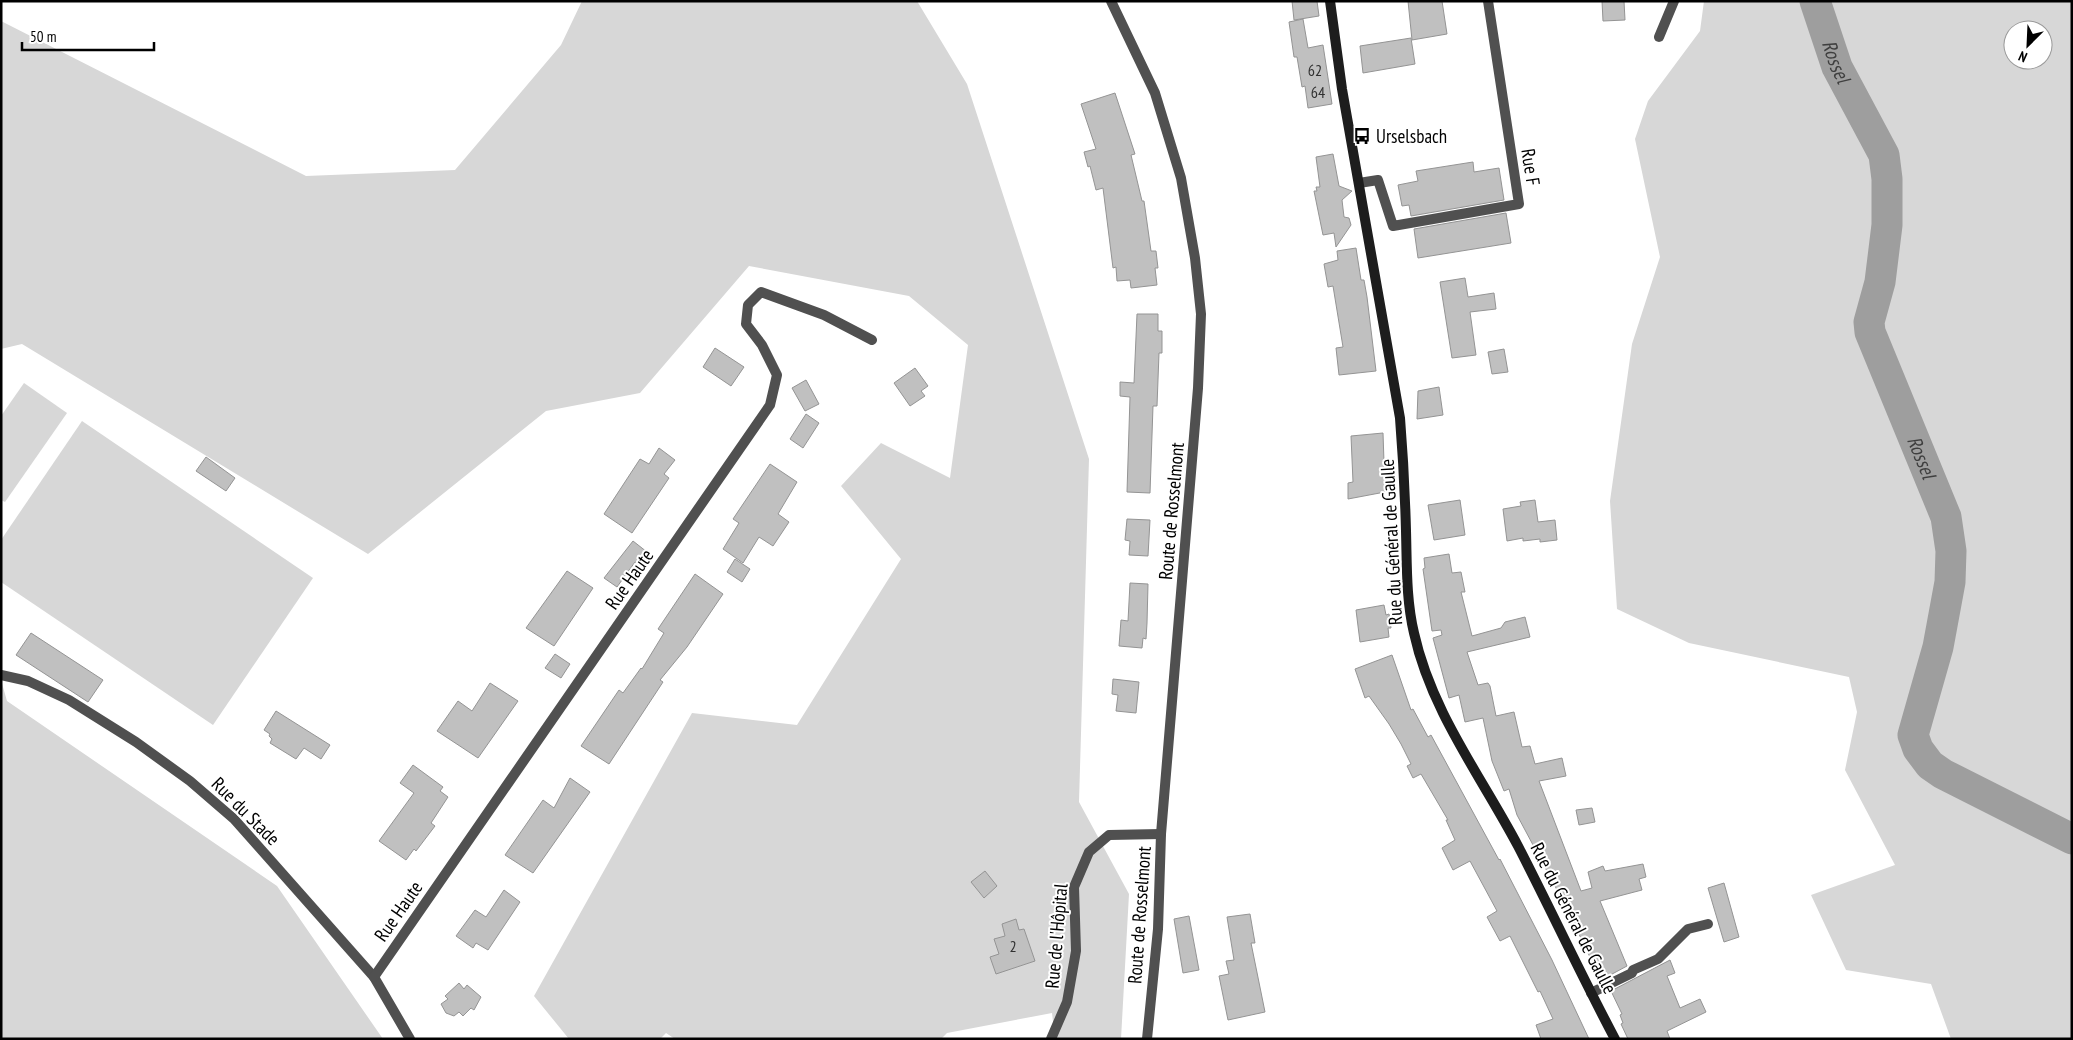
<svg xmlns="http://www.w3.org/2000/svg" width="2073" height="1040" font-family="'PT Sans Narrow',sans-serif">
	<rect width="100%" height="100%" fill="#fff"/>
	<g fill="#d7d7d7" fill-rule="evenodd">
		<polygon points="582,1 917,1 967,84 1089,459 1079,802 1129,894 1121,1039 1055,1039 1052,1013 947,1033 941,1039 675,1039 666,1033 660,1039 569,1039 534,996 692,713 797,725 901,559 841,486 881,443 950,478 968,345 909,296 749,266 640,393 546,411 368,554 22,344 1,349 1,21 306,176 455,170 561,45"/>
		<path d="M1704,1H2072V1039H1951L1931,984L1846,970L1811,895L1895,865L1845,770L1857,712L1849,677L1689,643L1617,609L1610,501L1632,344L1660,257L1635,139L1648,101L1700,31ZM2013,30H2043V60H2013Z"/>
		<polygon points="24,383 67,413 5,502 1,500 1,416"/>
		<polygon points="82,421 313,578 213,725 1,582 1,540"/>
		<polygon points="1,680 7,701 277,886 383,1039 1,1039"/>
	</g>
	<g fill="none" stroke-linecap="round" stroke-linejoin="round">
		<path stroke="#9e9e9e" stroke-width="31" id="s1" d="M1815,1L1837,67L1884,155L1887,179V225L1880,282L1869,322L1870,332L1946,517L1951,551L1950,582L1938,647L1913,735L1918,749L1930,765L1943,774L2072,839"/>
	</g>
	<g fill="#c0c0c0" stroke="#949494">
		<polygon points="1292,1 1317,1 1319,16 1294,20"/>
		<polygon points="1408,1 1442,1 1447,34 1412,40"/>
		<polygon points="1602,1 1624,1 1625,20 1603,21"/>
		<polygon points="1303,19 1308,48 1323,45 1332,104 1308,108 1305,86 1302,87 1297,57 1294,57 1289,22"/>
		<polygon points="1411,38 1415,64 1363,73 1360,46"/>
		<polygon points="1115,93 1135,154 1131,155 1142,201 1144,201 1151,251 1156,251 1158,268 1155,268 1157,285 1131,288 1130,280 1117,281 1116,267 1113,268 1103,188 1096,190 1090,166 1088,167 1084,152 1096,149 1081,104"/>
		<polygon points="1333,154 1339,186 1352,191 1342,200 1344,217 1349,218 1351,225 1336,247 1334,233 1323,235 1314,191 1317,191 1316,187 1320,187 1316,157"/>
		<polygon points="1473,162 1474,172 1499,168 1504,200 1411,216 1409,205 1402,206 1398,185 1418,181 1416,171"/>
		<polygon points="1506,213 1511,243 1418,258 1414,229"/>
		<polygon points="1356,248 1361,280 1364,280 1367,297 1376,371 1339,375 1336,348 1343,347 1333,286 1328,287 1324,264 1338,260 1337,251"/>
		<polygon points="1465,278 1468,297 1494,293 1496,309 1470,312 1476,355 1452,358 1440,282"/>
		<polygon points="1137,314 1158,314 1158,331 1162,331 1162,353 1159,353 1157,406 1153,406 1150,493 1127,492 1130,397 1120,396 1120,382 1134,383"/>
		<polygon points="715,348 744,367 731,386 703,367"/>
		<polygon points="1504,349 1508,372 1492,374 1488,352"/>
		<polygon points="915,368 928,386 921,391 925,396 910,406 894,383"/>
		<polygon points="806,380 819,404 805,411 792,388"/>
		<polygon points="1439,387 1443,415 1417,419 1418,391"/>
		<polygon points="806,414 819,423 803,448 790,439"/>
		<polygon points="1383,433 1385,492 1348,499 1348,483 1353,482 1351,436"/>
		<polygon points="659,448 675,460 664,474 669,478 632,533 604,514 640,459 649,464"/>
		<polygon points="206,457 235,478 226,491 196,471"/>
		<polygon points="770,464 797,482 778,514 789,522 773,546 759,537 743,563 723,549 739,523 733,519"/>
		<polygon points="1460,500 1465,535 1434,540 1428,505"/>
		<polygon points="1535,500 1538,522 1555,520 1557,540 1540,542 1540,539 1523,541 1523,538 1507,541 1503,509 1521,506 1520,502"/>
		<polygon points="1127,519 1150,520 1148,556 1129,555 1130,541 1125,540"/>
		<polygon points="633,541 647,552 638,564 635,562 617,587 604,578"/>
		<polygon points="1449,554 1452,573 1461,572 1465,592 1461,592 1472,636 1501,628 1505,622 1525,617 1530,637 1467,652 1478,685 1488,683 1490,686 1496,716 1514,712 1522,747 1530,746 1535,764 1562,758 1566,776 1539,781 1581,891 1592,888 1588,872 1603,866 1605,871 1643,864 1646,877 1639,879 1642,890 1600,901 1627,966 1601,980 1564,903 1517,815 1509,789 1504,791 1492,761 1483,718 1465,722 1459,695 1449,698 1433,638 1442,635 1441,630 1432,631 1423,569 1425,568 1424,558"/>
		<polygon points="735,559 750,569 742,582 727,572"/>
		<polygon points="567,571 593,588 554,646 526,628"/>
		<polygon points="695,574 723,594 687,647 660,680 663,682 609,764 581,746 619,690 623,693 641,668 642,669 664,633 658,629"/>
		<polygon points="1130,583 1148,584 1147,623 1146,639 1143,638 1142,648 1119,646 1121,620 1128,621"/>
		<polygon points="1384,605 1386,615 1389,614 1391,628 1388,628 1389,637 1360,642 1356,610"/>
		<polygon points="31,633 103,680 88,702 16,655"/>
		<polygon points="555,654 570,664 561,678 545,668"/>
		<polygon points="1392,655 1411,710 1413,709 1428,737 1431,735 1499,860 1500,859 1552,960 1589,1039 1541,1039 1536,1025 1553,1019 1540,991 1538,992 1510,936 1500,941 1487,917 1497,911 1470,861 1453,870 1442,848 1455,840 1446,820 1448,820 1421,774 1413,778 1407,766 1411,764 1401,744 1389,724 1369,696 1365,698 1355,669"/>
		<polygon points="1113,679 1139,682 1136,713 1116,711 1118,695 1112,694"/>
		<polygon points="490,683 518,701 478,758 437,731 458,701 472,711"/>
		<polygon points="276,711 330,745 321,759 304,748 296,759 270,743 272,739 269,736 270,734 264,730"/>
		<polygon points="413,765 443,787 440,791 448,797 431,823 435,826 416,851 414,849 406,860 379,841 414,793 400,783"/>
		<polygon points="570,778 590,792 533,873 505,855 543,800 554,808"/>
		<polygon points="1592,808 1595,822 1579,825 1576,810"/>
		<polygon points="985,871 997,886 984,898 971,882"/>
		<polygon points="1724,883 1739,937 1724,942 1708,888"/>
		<polygon points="504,890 520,902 488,950 476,943 473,948 456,936 475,910 486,917"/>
		<polygon points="1250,914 1255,943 1251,943 1265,1012 1228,1020 1219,976 1229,974 1226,961 1234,960 1227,917"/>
		<polygon points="1189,916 1199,970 1183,973 1174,919"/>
		<polygon points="1016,919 1019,930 1024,929 1035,961 996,974 990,957 999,954 994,939 1005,936 1002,924"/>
		<polygon points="1670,960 1675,973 1667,976 1680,1008 1700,999 1706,1012 1667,1031 1670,1039 1628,1039 1621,1024 1623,1023 1620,1015 1622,1014 1611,991"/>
		<polygon points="459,983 464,989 467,985 481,997 474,1010 471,1008 463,1016 459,1012 454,1016 446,1013 441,1004 448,999 445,996"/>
	</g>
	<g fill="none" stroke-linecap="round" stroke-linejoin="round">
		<g stroke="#505050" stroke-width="10">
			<polyline points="1659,37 1674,1"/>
			<polyline points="1591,993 1632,973 1633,970 1658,959 1688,929 1708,924"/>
		</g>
		<g stroke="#505050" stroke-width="10">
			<polyline points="1111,1 1155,93 1181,178 1195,258 1201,314 1198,388 1161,834 1158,929 1147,1039"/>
			<polyline points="1359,183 1378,180 1393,226 1519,204 1488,1"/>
			<polyline points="1,675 28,681 69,700 136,742 190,781 234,819 374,977 410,1039"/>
			<polyline points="374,977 770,405 777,375 762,345 746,324 748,305 761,292 824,315 872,340"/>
			<polyline points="1051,1039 1067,1002 1076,951 1074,887 1089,852 1109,835 1161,834"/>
		</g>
		<path stroke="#1d1d1d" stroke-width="10" d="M1330,1L1342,89L1400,418C1403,455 1405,493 1406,531C1407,565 1406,599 1414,633C1431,711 1481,776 1518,846C1551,910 1581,975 1615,1039"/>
	</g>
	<defs>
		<g id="bus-bare" transform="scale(1.35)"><path d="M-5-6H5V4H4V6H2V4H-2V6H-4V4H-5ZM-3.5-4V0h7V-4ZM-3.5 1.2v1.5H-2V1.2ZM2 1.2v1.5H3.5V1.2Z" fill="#000" stroke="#fff" stroke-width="2.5" paint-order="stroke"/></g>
	</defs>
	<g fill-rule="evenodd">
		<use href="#bus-bare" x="1362" y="136"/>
	</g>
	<g text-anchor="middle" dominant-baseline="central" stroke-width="4" stroke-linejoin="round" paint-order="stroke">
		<g font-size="16" fill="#303030">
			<text x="1315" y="70">62</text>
			<text x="1318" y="92">64</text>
			<text x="1013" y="946">2</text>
		</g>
		<g font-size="19" fill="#000" stroke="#fff" text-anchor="start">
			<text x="1376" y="136">Urselsbach</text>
		</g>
		<g font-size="19" fill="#000" stroke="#fff">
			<text transform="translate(1531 167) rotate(81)">Rue F</text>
			<text transform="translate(1171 511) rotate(-85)">Route de Rosselmont</text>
			<text transform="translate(1391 542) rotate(-93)">Rue du Général de Gaulle</text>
			<text transform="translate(629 579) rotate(-55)">Rue Haute</text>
			<text transform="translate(246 811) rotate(45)">Rue du Stade</text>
			<text transform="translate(398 911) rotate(-55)">Rue Haute</text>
			<text transform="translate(1139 915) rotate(-86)">Route de Rosselmont</text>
			<text transform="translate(1574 918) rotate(63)">Rue du Général de Gaulle</text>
			<text transform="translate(1056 936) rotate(-85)">Rue de l'Hôpital</text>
		</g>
		<g font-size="20" font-style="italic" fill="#3f3f3f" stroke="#fff">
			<text stroke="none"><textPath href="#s1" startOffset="64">Rossel</textPath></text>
			<text stroke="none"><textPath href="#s1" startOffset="484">Rossel</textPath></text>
		</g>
	</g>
	<rect width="2073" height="1040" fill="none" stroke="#000000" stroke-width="5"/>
	<g transform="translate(2028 45) rotate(204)"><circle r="24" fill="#ffffff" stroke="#999999"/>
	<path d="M0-4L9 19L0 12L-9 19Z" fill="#000000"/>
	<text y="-8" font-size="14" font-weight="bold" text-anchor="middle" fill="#000000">N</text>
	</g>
	<path d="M22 42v8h132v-8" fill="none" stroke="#000000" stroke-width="2.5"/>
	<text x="30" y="42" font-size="15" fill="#000000" stroke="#ffffff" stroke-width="4" paint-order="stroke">50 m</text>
</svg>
